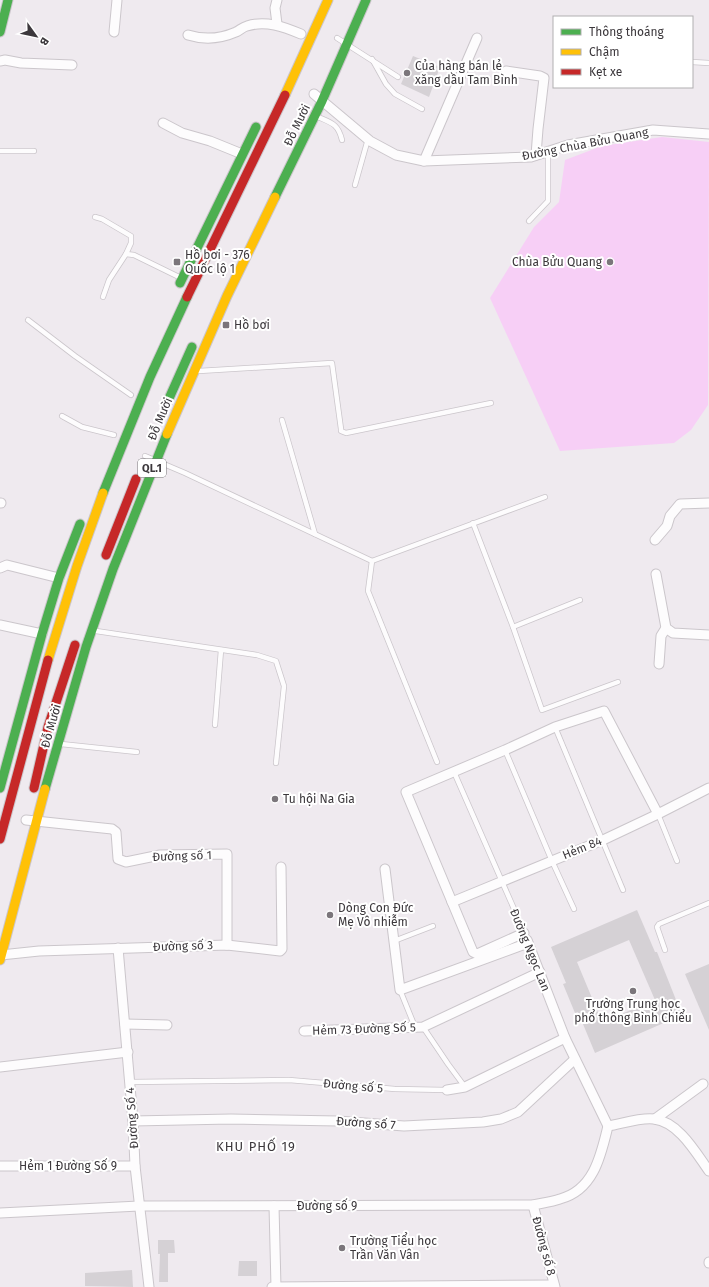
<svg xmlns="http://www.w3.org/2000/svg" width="709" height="1287" font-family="'Fira Sans',sans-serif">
	<rect width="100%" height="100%" fill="#efeaef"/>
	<polygon fill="#f7cff6" points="662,137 709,142 708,405 691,430 674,443 560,451 490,298 534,227 559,202 565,160 602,146"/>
	<g fill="#d5d1d5" fill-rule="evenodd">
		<polygon points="413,56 440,67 429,97 401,84"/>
		<path d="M637,910L655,952H657L682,1015L595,1053L578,1012L575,1013L563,984L566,983L551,947ZM629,940L655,1000L602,1022L577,962Z"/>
		<polygon points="709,964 709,1030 685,974"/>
		<polygon points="158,1240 174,1240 175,1253 168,1253 168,1282 159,1282 160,1254 158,1254"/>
		<polygon points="239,1261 257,1261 257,1276 238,1276"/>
		<polygon points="132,1270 133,1287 85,1286 85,1273"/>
	</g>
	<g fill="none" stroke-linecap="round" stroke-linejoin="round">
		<g stroke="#cbc6cb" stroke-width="6">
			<g id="lane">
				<polyline points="337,38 398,77"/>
				<polyline points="372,59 386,84 395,94 422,109"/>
				<polyline points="692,62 709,63"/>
				<path d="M318,117C332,123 338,124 342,140"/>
				<polyline points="0,151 34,151"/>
				<polyline points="355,185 368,139"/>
				<polyline points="95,217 102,219 131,236 131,243 126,254"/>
				<polyline points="529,221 548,201 548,152"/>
				<polyline points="103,297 109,280 126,254 134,255 179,277"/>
				<polyline points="28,320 75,356 131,395"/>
				<polyline points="199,371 332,363 341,429 341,431 346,433 491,403"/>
				<polyline points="62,416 82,427 114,435"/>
				<polyline points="282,420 315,534"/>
				<polyline points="145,456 185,473 372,561 545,497"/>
				<polyline points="473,523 513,627 542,710 618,682"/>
				<polyline points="372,561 368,591 437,762"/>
				<polyline points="513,627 580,600"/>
				<polyline points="96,631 257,655 276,661 284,686 276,763"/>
				<polyline points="215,725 221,650"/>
				<polyline points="555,727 623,890"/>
				<polyline points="61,744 137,752"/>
				<polyline points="505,750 552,861 574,909"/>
				<polyline points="454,772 525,934"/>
				<polyline points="658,814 677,861"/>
				<polyline points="394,941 433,926"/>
				<polyline points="665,950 657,927 659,924 709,903"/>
				<polyline points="400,990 415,1027"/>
				<polyline points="423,1027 448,1064 465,1087"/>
				<polyline points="130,1082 289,1080 395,1089 447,1090"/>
			</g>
		</g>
		<g stroke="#cbc6cb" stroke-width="11">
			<g id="street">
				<polyline points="277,0 275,8 277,24"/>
				<polyline points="114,32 117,0"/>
				<path d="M188,35C204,40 220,39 236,32C240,30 243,27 247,26C266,20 284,27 301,34"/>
				<polyline points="0,61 5,60 21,63 72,65"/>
				<polyline points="506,71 540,76 544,78 538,129 536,155"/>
				<polyline points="314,94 370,141 396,155 424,161 531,157 568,145 653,130 709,134"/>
				<polyline points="163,123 182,133 210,141 242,154"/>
				<polyline points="424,161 477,38"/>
				<polyline points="0,503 1,503"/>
				<polyline points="655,540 667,526 670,516 680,504 709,503"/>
				<polyline points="0,568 7,565 59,578"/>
				<polyline points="656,574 666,628 673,633 709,635"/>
				<polyline points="0,625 42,634"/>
				<polyline points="659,664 661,636 666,628"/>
				<polyline points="26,820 112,829 116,832 118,859 126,862 160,855 227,854 227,945"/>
				<polyline points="385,869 400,990 528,943"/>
				<polyline points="452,902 603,840 658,814 709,788"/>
				<polyline points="524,933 477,954 473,952 406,792 505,750 555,727 604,711 658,814"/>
				<polyline points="527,940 565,1038 608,1126"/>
				<polyline points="118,948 133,1121 135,1166 149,1287"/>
				<polyline points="1,955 39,951 227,945 280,951 282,949 281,867"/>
				<polyline points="125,1024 167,1025"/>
				<polyline points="304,1031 423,1027 540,972"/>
				<polyline points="0,1067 128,1052"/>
				<polyline points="447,1090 465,1087 565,1038"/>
				<polyline points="655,1119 703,1084"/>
				<polyline points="133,1121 231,1119 338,1121 404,1126 483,1122 501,1119 518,1112 575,1059"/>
				<path d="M608,1126C621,1124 641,1117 654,1119C679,1122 696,1153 709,1171"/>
				<polyline points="0,1166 135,1166"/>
				<polyline points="533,1205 555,1287"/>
				<polyline points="274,1206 276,1287"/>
				<path d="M0,1213L139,1206L533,1205C542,1203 551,1202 560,1199C594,1190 601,1155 608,1126"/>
				<polyline points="709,1262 709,1263"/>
				<polyline points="272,1287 554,1285"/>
			</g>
		</g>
		<g stroke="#cbc6cb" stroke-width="11">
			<g id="fast">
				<polyline points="0,32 8,0"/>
				<polyline points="275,197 322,101 366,0"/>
				<polyline points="180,283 256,127"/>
				<polyline points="167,403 192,347"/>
				<polyline points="103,493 150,377 187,297"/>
				<polyline points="0,788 42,634 59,578 80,524"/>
				<polyline points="45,789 86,647 113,569 167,434"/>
			</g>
		</g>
		<g stroke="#cbc6cb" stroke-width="11">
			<g id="slow">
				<polyline points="285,95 328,0"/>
				<polyline points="167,434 227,296 275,197"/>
				<polyline points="48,660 77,566 103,493"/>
				<polyline points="0,960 45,789"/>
			</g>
		</g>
		<g stroke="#cbc6cb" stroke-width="11">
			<g id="jam">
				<polyline points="187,297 285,95"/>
				<polyline points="106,555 136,479"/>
				<polyline points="34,788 48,727 75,645"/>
				<polyline points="0,839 48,660"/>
			</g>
		</g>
		<use href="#lane" stroke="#fdfcfd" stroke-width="4.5"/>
		<use href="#street" stroke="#fdfcfd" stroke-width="9"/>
		<use href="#fast" stroke="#4caf50" stroke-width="9"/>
		<use href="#slow" stroke="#ffc107" stroke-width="9"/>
		<use href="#jam" stroke="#c62828" stroke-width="9"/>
	</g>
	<g fill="#7b767b" stroke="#fff" stroke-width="1.5">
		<circle cx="407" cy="73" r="4"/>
		<rect x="173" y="258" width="8" height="8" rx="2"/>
		<circle cx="610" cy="262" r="4"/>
		<rect x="222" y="321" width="8" height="8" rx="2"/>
		<circle cx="275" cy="799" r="4"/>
		<circle cx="330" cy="915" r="4"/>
		<circle cx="633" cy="991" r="4"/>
		<circle cx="342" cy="1248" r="4"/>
	</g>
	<g text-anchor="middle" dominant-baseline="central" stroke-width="4" stroke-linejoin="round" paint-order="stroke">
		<rect fill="#fff" stroke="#767476" stroke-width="1" x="138" y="459" width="28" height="18" rx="3"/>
		<g font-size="11" font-weight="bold" fill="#3c383c">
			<text x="152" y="468">QL.1</text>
		</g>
		<g font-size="12" fill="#3c383c" stroke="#fff" text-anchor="start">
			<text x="415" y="66">Của hàng bán lẻ<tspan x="415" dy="14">xăng dầu Tam Bình</tspan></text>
			<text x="185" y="255">Hồ bơi - 376<tspan x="185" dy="14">Quốc lộ 1</tspan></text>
			<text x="602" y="262" text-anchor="end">Chùa Bửu Quang</text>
			<text x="234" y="325">Hồ bơi</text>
			<text x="283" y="799">Tu hội Na Gia</text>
			<text x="338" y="908">Dòng Con Đức<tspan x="338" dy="14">Mẹ Vô nhiễm</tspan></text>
			<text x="633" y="1004" text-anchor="middle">Trường Trung học<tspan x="633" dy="14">phổ thông Bình Chiểu</tspan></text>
			<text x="350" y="1241">Trường Tiểu học<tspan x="350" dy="14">Trần Văn Vân</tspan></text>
		</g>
		<g font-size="12" fill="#3c383c" stroke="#fff">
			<text transform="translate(297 125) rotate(-64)">Đỗ Mười</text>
			<text transform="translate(585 144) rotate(-11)">Đường Chùa Bửu Quang</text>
			<text transform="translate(160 419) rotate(-67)">Đỗ Mười</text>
			<text transform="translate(51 726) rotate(-74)">Đỗ Mười</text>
			<text transform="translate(582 848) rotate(-22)">Hẻm 84</text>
			<text transform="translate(182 856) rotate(-2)">Đường số 1</text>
			<text transform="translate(183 946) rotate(-2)">Đường số 3</text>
			<text transform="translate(530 950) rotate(68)">Đường Ngọc Lan</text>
			<text transform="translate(364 1029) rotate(-2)">Hẻm 73 Đường Số 5</text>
			<text transform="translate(353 1086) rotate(5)">Đường số 5</text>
			<text transform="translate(132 1118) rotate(-94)">Đường Số 4</text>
			<text transform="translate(366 1123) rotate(4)">Đường số 7</text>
			<text x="68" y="1166">Hẻm 1 Đường Số 9</text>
			<text x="327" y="1206">Đường số 9</text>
			<text transform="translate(544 1246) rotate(75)">Đường số 8</text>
		</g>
		<g font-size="13" letter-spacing="1" fill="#3c383c" stroke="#fff">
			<text x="256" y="1146">KHU PHỐ 19</text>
		</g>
	</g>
	<rect x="553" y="16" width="140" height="72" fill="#ffffff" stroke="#b1afb1"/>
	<rect x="561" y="29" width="20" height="6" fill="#4caf50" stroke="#b1afb1"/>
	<text x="589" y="36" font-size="12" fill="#3c383c">Thông thoáng</text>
	<rect x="561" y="49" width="20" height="6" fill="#ffc107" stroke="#b1afb1"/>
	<text x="589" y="56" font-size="12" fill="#3c383c">Chậm</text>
	<rect x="561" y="69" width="20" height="6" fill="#c62828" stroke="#b1afb1"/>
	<text x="589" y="76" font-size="12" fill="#3c383c">Kẹt xe</text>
	<g transform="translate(36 36) rotate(123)" stroke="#ffffff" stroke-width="3" paint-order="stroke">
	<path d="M0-3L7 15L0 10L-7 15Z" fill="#3c383c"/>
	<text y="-6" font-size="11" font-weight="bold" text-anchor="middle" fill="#3c383c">B</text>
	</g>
</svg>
